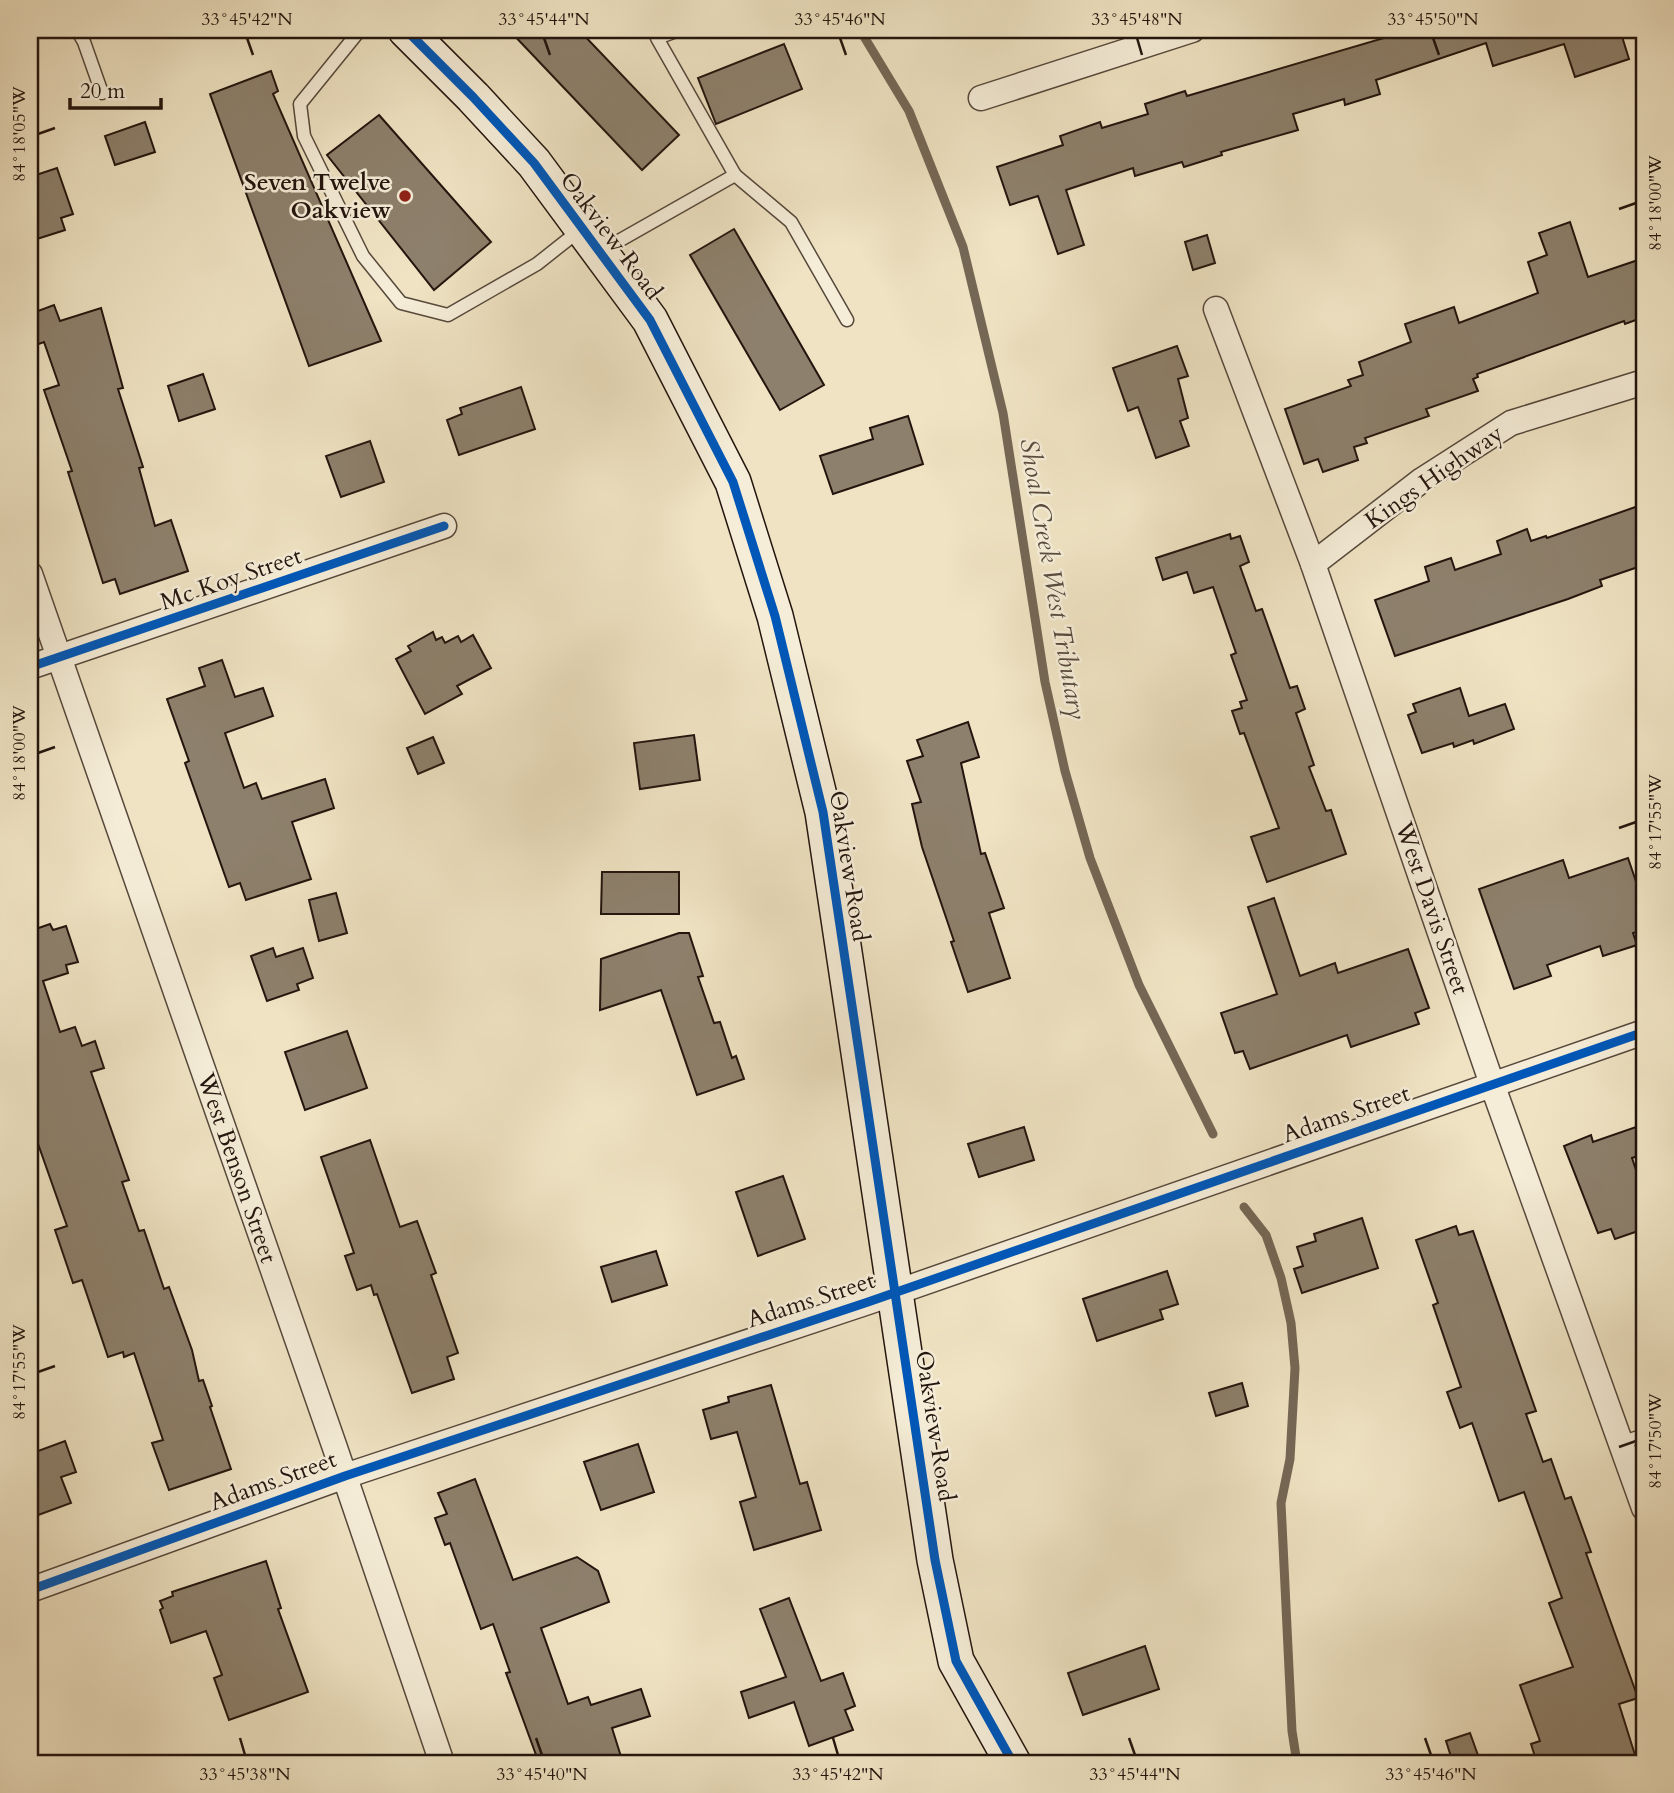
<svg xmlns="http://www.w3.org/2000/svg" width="1674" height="1793" font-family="Cardo,serif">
	<rect width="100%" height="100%" fill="#efe3c3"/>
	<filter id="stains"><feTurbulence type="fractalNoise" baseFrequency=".00286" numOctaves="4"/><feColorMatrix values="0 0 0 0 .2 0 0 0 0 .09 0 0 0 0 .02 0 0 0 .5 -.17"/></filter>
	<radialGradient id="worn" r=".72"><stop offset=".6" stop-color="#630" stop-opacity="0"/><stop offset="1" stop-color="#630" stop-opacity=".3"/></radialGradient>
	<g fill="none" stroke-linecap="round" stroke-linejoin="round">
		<g stroke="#746755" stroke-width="9">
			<polyline points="860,30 909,111 963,247 1003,413 1045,682 1065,771 1090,858 1139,985 1213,1134"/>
			<polyline points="1244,1207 1266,1235 1281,1278 1291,1323 1295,1368 1290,1459 1281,1503 1292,1731 1297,1763"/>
		</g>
	</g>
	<g fill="#8d806c" stroke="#23150e" stroke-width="2">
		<polygon points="509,30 579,30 679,135 642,170"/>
		<polygon points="1411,30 1620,30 1629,59 1575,77 1564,44 1493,66 1486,43 1376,80 1380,94 1345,105 1344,99 1293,114 1298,130 1221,152 1222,155 1184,167 1182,162 1135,176 1133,168 1066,190 1084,245 1058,254 1038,196 1010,205 997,167 1063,145 1060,136 1100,122 1102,128 1148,114 1145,104 1185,91 1187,96"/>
		<polygon points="784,44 802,89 716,124 698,78"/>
		<polygon points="271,71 278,91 273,94 381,341 309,366 210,94"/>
		<polygon points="379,115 491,242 434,290 327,155"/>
		<polygon points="145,122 155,152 115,165 105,136"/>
		<polygon points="57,168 73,214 61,218 65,230 37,239 30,219 30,177"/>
		<polygon points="1570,222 1588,277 1644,258 1644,317 1625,324 1624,321 1477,374 1478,377 1473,379 1478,391 1426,409 1429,416 1365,438 1367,443 1354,447 1358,460 1323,472 1318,459 1304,464 1285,409 1351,386 1348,380 1363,375 1359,362 1411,342 1405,324 1454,307 1459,323 1538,293 1528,262 1547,255 1539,233"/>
		<polygon points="734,229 824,385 780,410 690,255"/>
		<polygon points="1207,235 1215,263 1193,270 1185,242"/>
		<polygon points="54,305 60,321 101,308 123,388 118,389 143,467 139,468 155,526 171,520 188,571 120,594 115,579 103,583 68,472 72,471 44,390 59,385 44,342 30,347 30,314"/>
		<polygon points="1177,346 1188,376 1178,379 1188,418 1180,421 1189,446 1156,458 1138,407 1128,411 1113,368"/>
		<polygon points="203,374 215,409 179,421 168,386"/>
		<polygon points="521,387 535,429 459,455 447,420 462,414 460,408"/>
		<polygon points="908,416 923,464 833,494 820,456 873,439 870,428"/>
		<polygon points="370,441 384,482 341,497 326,456"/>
		<polygon points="1644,504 1644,565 1600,580 1602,586 1568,599 1395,656 1375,600 1429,581 1425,567 1451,558 1455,570 1501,554 1497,541 1527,529 1531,541 1546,536 1547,538"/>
		<polygon points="1230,534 1231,539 1240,536 1249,562 1240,566 1256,611 1262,609 1290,688 1297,686 1305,709 1296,713 1314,765 1309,767 1326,811 1331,810 1346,854 1267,882 1251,837 1279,828 1244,733 1240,734 1232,711 1242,708 1240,702 1247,700 1231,655 1236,653 1213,587 1194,593 1187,572 1163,580 1156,558"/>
		<polygon points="433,632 436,640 442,637 445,643 458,636 461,642 473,635 491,668 457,686 462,694 425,714 396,659 411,651 408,646"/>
		<polygon points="222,660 235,697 263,688 273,716 225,733 244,788 256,783 262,799 325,779 334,808 292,822 311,879 246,900 240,883 229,887 185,763 189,761 167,699 205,686 199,668"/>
		<polygon points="1460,688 1469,716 1505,704 1514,729 1474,744 1473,740 1454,747 1453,743 1422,753 1408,715 1416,712 1413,704"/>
		<polygon points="968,722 979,757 961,763 981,854 985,853 1004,908 989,913 1010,978 968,992 951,942 954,941 922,847 912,804 921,802 907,761 923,756 917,740"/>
		<polygon points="694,735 700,780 640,789 634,743"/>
		<polygon points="433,737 444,763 418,774 407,748"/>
		<polygon points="1628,858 1644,905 1644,930 1633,933 1637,945 1603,956 1600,946 1547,965 1551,976 1514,989 1479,889 1563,860 1569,878"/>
		<polygon points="602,872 679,872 679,914 601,914"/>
		<polygon points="336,893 347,933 319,941 309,900"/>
		<polygon points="1274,898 1300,976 1335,963 1338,973 1408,949 1429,1008 1415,1013 1419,1024 1351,1047 1347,1035 1250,1069 1243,1051 1235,1053 1221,1013 1277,994 1248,907"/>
		<polygon points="50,924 53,930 66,926 78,962 66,965 68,973 43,981 60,1032 75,1027 82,1046 95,1041 104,1068 91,1072 129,1180 122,1182 139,1231 144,1230 164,1289 169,1287 192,1350 199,1381 203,1380 212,1406 210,1407 231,1469 169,1490 152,1443 163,1440 134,1353 124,1357 123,1352 108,1357 82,1280 73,1283 55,1230 67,1226 30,1121 30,931"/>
		<polygon points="679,933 689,933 703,976 698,977 714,1023 720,1022 732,1058 736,1056 744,1079 697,1095 661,990 600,1010 601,959"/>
		<polygon points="273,948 276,957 303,948 313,978 297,984 299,990 267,1001 251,956"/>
		<polygon points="347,1031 367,1088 305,1110 285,1052"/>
		<polygon points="1024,1127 1034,1160 979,1177 968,1144"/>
		<polygon points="1636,1127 1644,1154 1632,1158 1644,1194 1644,1229 1615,1239 1611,1229 1598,1233 1564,1146 1591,1135 1593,1142"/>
		<polygon points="370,1140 400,1227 417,1221 436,1273 431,1275 458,1353 447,1357 454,1379 412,1393 377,1294 374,1295 371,1285 357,1290 345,1256 354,1253 321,1157"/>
		<polygon points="783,1176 805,1239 758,1256 736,1192"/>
		<polygon points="1362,1218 1378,1268 1302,1293 1294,1269 1303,1266 1297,1247 1316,1241 1314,1234"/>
		<polygon points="1456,1226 1459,1235 1473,1231 1536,1411 1526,1414 1543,1462 1551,1459 1565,1499 1571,1497 1591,1552 1586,1553 1638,1698 1619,1704 1635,1755 1623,1759 1625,1763 1537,1763 1531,1744 1540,1741 1520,1685 1573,1667 1549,1603 1562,1598 1524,1492 1499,1501 1472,1423 1460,1428 1447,1392 1461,1387 1433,1305 1438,1303 1416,1240"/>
		<polygon points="656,1251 667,1285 612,1302 601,1267"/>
		<polygon points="1167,1271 1178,1304 1160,1310 1163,1319 1097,1341 1083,1299"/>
		<polygon points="1242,1383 1248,1406 1216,1416 1209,1393"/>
		<polygon points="771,1385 800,1484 807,1482 821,1530 754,1550 740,1502 756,1497 737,1432 711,1439 703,1410 729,1402 728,1397"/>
		<polygon points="65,1441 76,1472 61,1477 71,1503 30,1518 30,1454"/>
		<polygon points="638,1444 654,1492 601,1510 584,1462"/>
		<polygon points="475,1479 513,1580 577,1557 598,1571 609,1602 541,1628 568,1704 588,1697 591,1705 641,1689 650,1716 612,1728 623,1763 539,1763 506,1673 510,1672 493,1624 481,1629 450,1543 445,1545 435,1518 447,1514 438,1493"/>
		<polygon points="266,1561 281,1608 278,1609 308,1692 229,1720 214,1678 222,1675 206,1631 171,1643 160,1610 163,1608 160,1601 173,1596 172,1592"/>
		<polygon points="789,1598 821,1681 843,1673 855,1706 845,1710 853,1730 809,1746 794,1702 749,1718 741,1692 786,1677 760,1609"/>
		<polygon points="1145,1646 1159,1689 1083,1715 1068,1673"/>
		<polygon points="1470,1733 1479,1758 1463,1763 1453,1763 1446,1741"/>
	</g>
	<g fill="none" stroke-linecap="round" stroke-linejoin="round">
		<g stroke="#56483b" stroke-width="15">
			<g id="lane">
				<polyline points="77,30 84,42 102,93"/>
				<polyline points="360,30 300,104 304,136 363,256 401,303 448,315 537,264 580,230"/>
				<polyline points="735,175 791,222 847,320"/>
				<polyline points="601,251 735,175 657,38 679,30"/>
				<polyline points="1621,1443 1644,1435"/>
			</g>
		</g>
		<g stroke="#56483b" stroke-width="27">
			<g id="street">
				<polyline points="981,98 1192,30"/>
				<polyline points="1216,309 1313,564 1492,1084 1644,1508"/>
				<polyline points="1313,564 1422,480 1511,423 1644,382"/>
				<polyline points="30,574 334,1445 442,1763"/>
				<polyline points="30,667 444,526"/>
				<polyline points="30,1590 345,1476 868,1302 1644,1032"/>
			</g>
		</g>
		<g stroke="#23150e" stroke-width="38">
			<polyline id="secondary" points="406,30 473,97 534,163 650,320 733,482 775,616 823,812 935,1560 956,1661 1013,1763"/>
		</g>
		<use href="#lane" stroke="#f5edd8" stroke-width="12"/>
		<use href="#street" stroke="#f5edd8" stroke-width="24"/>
		<use href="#secondary" stroke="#f5edd8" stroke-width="35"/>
		<g stroke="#f5edd8" stroke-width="13">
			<g id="cycleway">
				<polyline points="406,30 473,97 534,163 650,320 733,482 775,616 823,812 935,1560 956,1661 1013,1763"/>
				<polyline points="30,667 444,526"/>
				<polyline points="30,1590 345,1476 868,1302 1644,1032"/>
			</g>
		</g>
		<use href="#cycleway" stroke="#0057b8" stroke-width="9"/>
	</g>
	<path fill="none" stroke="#23150e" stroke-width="2.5" d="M247,38L253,55M544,38L550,55M840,38L846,55M1137,38L1142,55M1433,38L1439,55M38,134L55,128M1619,209L1636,203M38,753L55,747M1619,828L1636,822M38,1372L55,1366M1619,1447L1636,1441M240,1738L245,1755M536,1738L542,1755M833,1738L838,1755M1129,1738L1135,1755M1425,1738L1431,1755"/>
	<circle fill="#8f2418" stroke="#f5edd8" stroke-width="2.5" cx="405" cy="196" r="7"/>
	<g text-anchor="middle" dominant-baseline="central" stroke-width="5" stroke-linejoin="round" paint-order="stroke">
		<g font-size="24" font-weight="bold" fill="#23150e" stroke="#f5edd8" text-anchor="end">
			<text x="391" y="182">Seven Twelve<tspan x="391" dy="28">Oakview</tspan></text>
		</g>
		<g font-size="24" fill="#23150e" stroke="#f5edd8">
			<text transform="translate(611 236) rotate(53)">Oakview Road</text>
			<text transform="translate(1434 477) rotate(-35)">Kings Highway</text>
			<text transform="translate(231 579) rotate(-19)">Mc Koy Street</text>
			<text transform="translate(849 866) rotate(81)">Oakview Road</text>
			<text transform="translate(1432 908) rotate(71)">West Davis Street</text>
			<text transform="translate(1346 1114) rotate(-19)">Adams Street</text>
			<text transform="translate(237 1168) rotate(71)">West Benson Street</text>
			<text transform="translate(811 1300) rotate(-18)">Adams Street</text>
			<text transform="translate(935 1426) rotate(81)">Oakview Road</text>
			<text transform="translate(273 1481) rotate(-20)">Adams Street</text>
		</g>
		<g font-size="26" font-style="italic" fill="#594b3e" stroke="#f5edd8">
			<text transform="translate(1053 579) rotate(80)">Shoal Creek West Tributary</text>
		</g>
	</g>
	<rect width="1674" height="1793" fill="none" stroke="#efe3c3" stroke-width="77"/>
	<path d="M70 98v10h91v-10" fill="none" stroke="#23150e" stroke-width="3.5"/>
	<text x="80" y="98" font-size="21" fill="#23150e" stroke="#f5edd8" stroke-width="5" paint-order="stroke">20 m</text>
	<rect x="38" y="38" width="1598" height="1717" fill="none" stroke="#23150e" stroke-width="2.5"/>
	<g font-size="18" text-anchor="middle" fill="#23150e">
		<text x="247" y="25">33°45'42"N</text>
		<text x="544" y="25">33°45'44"N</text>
		<text x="840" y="25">33°45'46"N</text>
		<text x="1137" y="25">33°45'48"N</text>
		<text x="1433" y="25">33°45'50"N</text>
		<text transform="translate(19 134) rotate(-90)" y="6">84°18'05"W</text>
		<text transform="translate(1655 203) rotate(-90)" y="6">84°18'00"W</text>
		<text transform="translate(19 753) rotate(-90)" y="6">84°18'00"W</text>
		<text transform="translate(1655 822) rotate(-90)" y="6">84°17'55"W</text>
		<text transform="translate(19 1372) rotate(-90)" y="6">84°17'55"W</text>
		<text transform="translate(1655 1441) rotate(-90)" y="6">84°17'50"W</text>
		<text x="245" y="1780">33°45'38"N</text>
		<text x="542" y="1780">33°45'40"N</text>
		<text x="838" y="1780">33°45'42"N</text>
		<text x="1135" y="1780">33°45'44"N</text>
		<text x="1431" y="1780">33°45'46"N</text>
	</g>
	<rect width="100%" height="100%" filter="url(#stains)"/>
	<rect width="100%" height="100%" fill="url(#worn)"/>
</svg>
